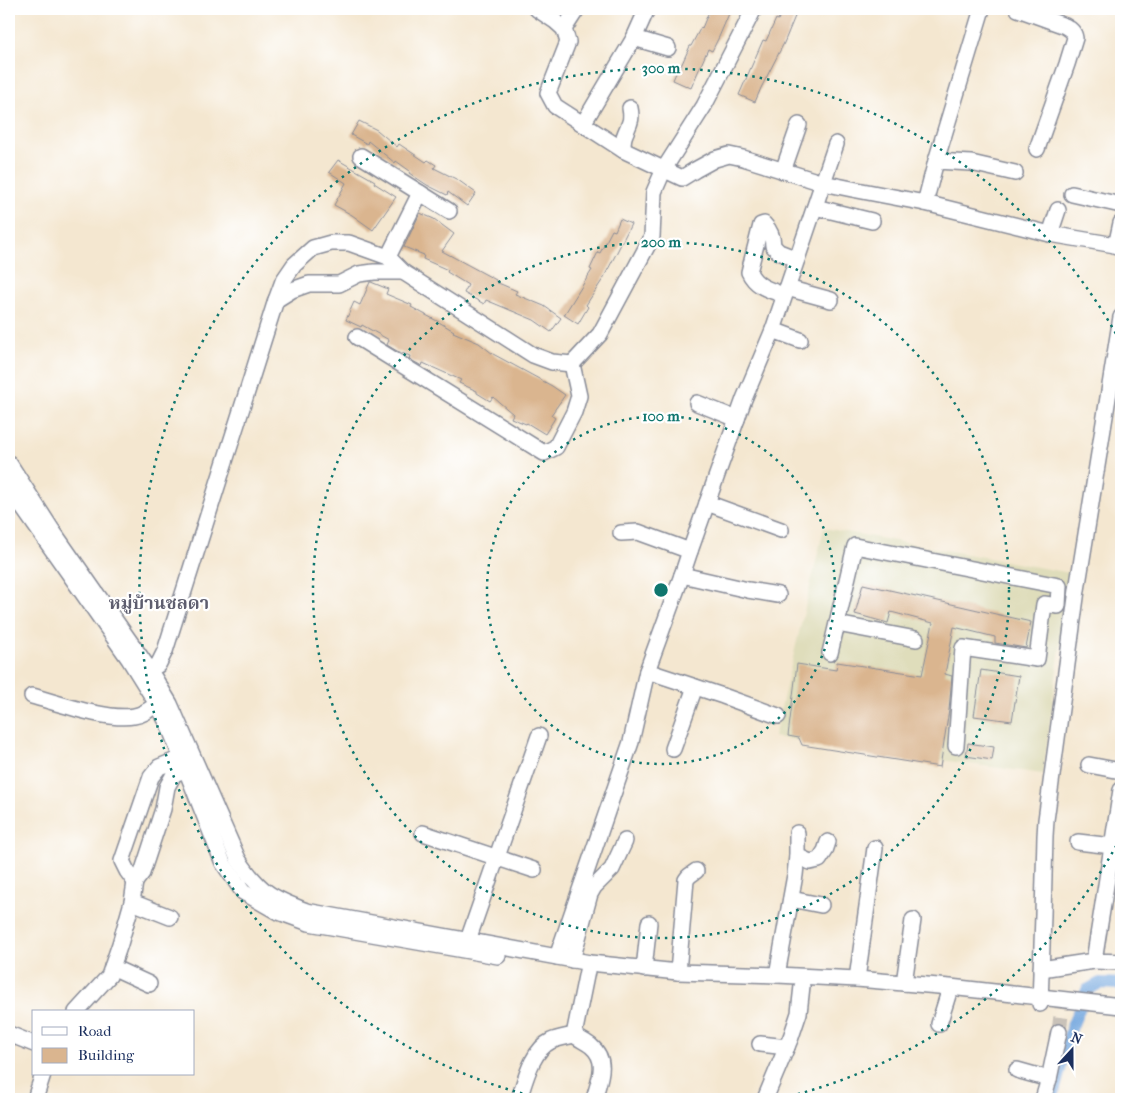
<svg xmlns="http://www.w3.org/2000/svg" width="1130" height="1108" font-family="'IM FELL French Canon','Noto Serif Thai',serif">
	<rect width="100%" height="100%" fill="#fff"/>
	<filter id="ink" filterUnits="userSpaceOnUse"><feTurbulence type="fractalNoise" baseFrequency=".02" numOctaves="2"/><feDisplacementMap in="SourceGraphic" scale="10" xChannelSelector="R" yChannelSelector="G"/><feConvolveMatrix kernelMatrix="1 2 1 2 8 2 1 2 1" color-interpolation-filters="sRGB"/></filter>
	<filter id="wash" filterUnits="userSpaceOnUse"><feTurbulence type="fractalNoise" baseFrequency=".0096" numOctaves="4" result="noise"/><feDisplacementMap in="SourceGraphic" scale="20" xChannelSelector="R" yChannelSelector="G"/><feGaussianBlur stdDeviation="1.12" result="paint"/><feColorMatrix in="noise" values="0 0 0 0 0 0 0 0 0 0 0 0 0 0 0 0 0 1.4 0 .05"/><feComposite in="paint" operator="in"/></filter>
	<g filter="url(#wash)">
		<rect width="100%" height="100%" fill="#f4e7d0"/>
		<polygon fill="#dfddbb" points="824,528 1070,573 1043,774 774,737"/>
		<g fill="none" stroke-linecap="round" stroke-linejoin="round">
			<polyline stroke="#70a4dd" stroke-width="12" points="1052,1099 1071,1029 1087,990 1100,983 1121,984"/>
		</g>
		<g id="blocks">
			<g fill="#dab58f">
				<polygon points="710,9 731,9 719,37 712,51 708,49 691,88 673,80 679,66 681,66 690,46 691,46 701,27 702,28"/>
				<polygon points="783,9 798,9 784,43 761,88 755,102 739,95 763,40 766,41 776,19 778,20"/>
				<polygon points="359,121 377,130 397,147 399,144 426,162 428,160 436,165 434,168 458,180 476,193 467,206 448,192 447,195 427,185 409,173 410,171 396,161 395,163 368,141 367,144 351,135"/>
				<polygon points="338,160 375,181 374,183 396,197 373,230 352,215 334,205 346,183 329,172"/>
				<polygon points="420,213 434,219 454,234 442,251 496,280 496,282 517,291 515,294 544,306 561,318 551,332 534,320 486,300 484,304 464,293 468,285 447,272 448,270 423,259 424,255 404,247"/>
				<polygon points="620,219 631,224 616,254 603,279 586,305 588,307 578,324 564,315 592,270 590,269 598,252 600,253 612,230 615,231"/>
				<polygon points="370,282 371,282 388,289 386,294 412,305 411,307 437,321 454,331 453,332 479,343 493,354 552,386 565,395 551,415 555,418 545,434 527,423 526,424 511,418 513,414 493,397 490,401 477,393 477,391 459,383 461,380 423,363 422,366 409,359 410,356 397,351 387,345 389,340 362,325 361,327 346,320 354,302 360,305"/>
				<polygon points="863,584 1031,622 1026,648 995,643 995,637 954,627 945,674 952,676 949,710 940,767 802,745 799,738 788,736 797,664 836,670 837,662 922,675 933,623 891,612 888,623 855,614"/>
				<polygon points="981,670 1019,676 1012,721 974,716"/>
				<polygon points="968,743 994,747 992,760 966,756"/>
			</g>
		</g>
	</g>
	<g filter="url(#ink)">
		<use href="#blocks" fill-opacity="0" stroke="#888b97" stroke-width="1"/>
		<g fill="none" stroke-linecap="round" stroke-linejoin="round">
			<polyline stroke="#c9c2b9" stroke-width="15" stroke-dasharray="15 8" stroke-linecap="butt" points="1059,1032 1062,1007"/>
			<g stroke="#888b97" stroke-width="18">
				<g id="minor">
					<polyline points="537,9 555,21 564,29 568,42 548,93 555,106 623,150 682,178 695,170 715,159 729,155 743,158 823,183 852,189 925,203 1050,234 1121,246"/>
					<path d="M1018,9L1065,26C1070,29 1074,31 1075,38L1067,64L1037,149"/>
					<polyline points="564,29 577,9"/>
					<polyline points="634,38 668,48"/>
					<polyline points="583,124 634,38 647,9"/>
					<path d="M623,150C623,146 623,141 624,137C628,125 633,122 630,108"/>
					<polyline points="361,156 449,211"/>
					<polyline points="936,161 982,9"/>
					<polyline points="783,171 799,125"/>
					<polyline points="1072,194 1121,205"/>
					<polyline points="925,203 936,161 971,163 1015,173"/>
					<polyline points="815,207 872,221"/>
					<polyline points="1050,234 1058,210"/>
					<polyline points="1116,246 1121,223"/>
					<polyline points="388,257 420,193"/>
					<polyline points="787,288 831,300"/>
					<path d="M784,295C770,290 756,287 749,272L761,225L764,224C770,230 773,236 773,246L779,252L797,259"/>
					<polyline points="276,300 292,290 309,284 339,284 359,274 374,272 403,272"/>
					<polyline points="773,330 800,340"/>
					<polyline points="357,337 544,453 556,447 574,412 579,396 572,364"/>
					<polyline points="697,403 737,419"/>
					<path d="M9,463L52,530L149,669L170,704L238,859C245,870 253,881 264,890C276,900 292,905 306,911L590,963L678,972L777,975L857,979L950,987L1121,1006"/>
					<polyline points="9,488 129,659 157,704 168,724 223,863 243,892 276,911 309,923 498,956"/>
					<polyline points="707,503 781,530"/>
					<polyline points="621,533 638,532 690,551"/>
					<polyline points="682,575 748,590 778,595"/>
					<polyline points="837,624 916,639"/>
					<polyline points="830,653 855,546 1059,586 1058,606 1044,604 1037,659 963,648 956,746"/>
					<polyline points="647,671 723,696 778,716"/>
					<polyline points="142,672 158,665 165,651 276,300 283,281 294,265 313,248 331,243 349,243 388,257 403,272 533,355 552,362 572,364 600,334 652,237 654,192 664,169 704,106 754,9"/>
					<path d="M32,696C58,703 108,721 134,716C143,715 150,709 157,704"/>
					<polyline points="673,749 695,687"/>
					<polyline points="181,758 159,767 151,777 122,861 127,871 135,882 142,873 163,809 167,787 174,774 186,770"/>
					<polyline points="1089,765 1121,771"/>
					<polyline points="1121,790 1094,961 1121,962"/>
					<polyline points="423,833 534,870"/>
					<polyline points="1078,842 1112,846"/>
					<polyline points="797,856 810,862 819,860 825,851 828,842"/>
					<polyline points="791,899 821,905"/>
					<polyline points="132,902 170,917"/>
					<polyline points="468,940 539,736"/>
					<polyline points="557,957 631,742 647,671 682,575 690,551 744,399 773,330 836,144"/>
					<polyline points="572,960 590,894 594,887 612,869 625,841"/>
					<polyline points="112,967 149,984"/>
					<polyline points="644,969 649,923"/>
					<polyline points="1041,969 1094,961"/>
					<path d="M587,971L574,1035C579,1039 586,1042 591,1046C609,1061 599,1080 594,1099"/>
					<polyline points="678,972 686,880 689,876 696,871"/>
					<polyline points="777,975 795,875 797,856 797,833"/>
					<polyline points="857,979 875,848"/>
					<polyline points="904,983 913,920"/>
					<polyline points="1040,1004 1043,915 1045,836 1046,820 1077,590 1121,317"/>
					<polyline points="76,1012 109,976 120,944 132,902 135,882"/>
					<polyline points="939,1024 948,995"/>
					<polyline points="9,1034 34,1044"/>
					<polyline points="760,1044 787,1047"/>
					<polyline points="1017,1070 1049,1079"/>
					<polyline points="35,1099 43,1074"/>
					<path d="M519,1099C525,1081 532,1050 551,1041C558,1038 566,1037 574,1035"/>
					<polyline points="765,1099 791,1037 799,1013 802,986"/>
					<polyline points="1043,1099 1049,1079 1059,1032"/>
				</g>
			</g>
			<use href="#minor" stroke="#fff" stroke-width="15"/>
		</g>
	</g>
	<g fill="none" stroke="#0f766e" stroke-width="2.5" stroke-dasharray="2.5 5">
		<circle cx="661" cy="590" r="174"/>
		<circle cx="661" cy="590" r="348"/>
		<path d="M1120 839A522 522 0 0 1 778 1099M544 1099A522 522 0 1 1 1120 341"/>
	</g>
	<g text-anchor="middle" dominant-baseline="central" stroke-width="4.5" stroke-linejoin="round" paint-order="stroke">
		<g font-size="18" font-weight="bold" fill="#5e5e6f" stroke="#fff">
			<text x="159" y="603">หมู่บ้านชลดา</text>
		</g>
	</g>
	<circle cx="661" cy="590" r="8" fill="#0f766e" stroke="#fff" stroke-width="2.5"/>
	<g font-size="15" text-anchor="middle" font-weight="bold" fill="#0f766e" stroke="#fff" stroke-width="4.5" stroke-linejoin="round" paint-order="stroke">
		<text x="661" y="73">300 m</text>
		<text x="661" y="247">200 m</text>
		<text x="661" y="421">100 m</text>
	</g>
	<rect width="1130" height="1108" fill="none" stroke="#fff" stroke-width="30"/>
	<rect x="32" y="1010" width="162" height="65" fill="#ffffff" stroke="#a4acbf"/>
	<rect x="42" y="1027" width="25" height="8" fill="#ffffff" stroke="#a4acbf"/>
	<text x="78" y="1036" font-size="15" fill="#1b2f5e">Road</text>
	<rect x="42" y="1048" width="25" height="15" fill="#dab58f" stroke="#a4acbf"/>
	<text x="78" y="1060" font-size="15" fill="#1b2f5e">Building</text>
	<g transform="translate(1072 1050) rotate(21)" stroke="#ffffff" stroke-width="4" paint-order="stroke">
	<path d="M0-4L9 19L0 12L-9 19Z" fill="#1b2f5e"/>
	<text y="-8" font-size="14" font-weight="bold" text-anchor="middle" fill="#1b2f5e">N</text>
	</g>
</svg>
